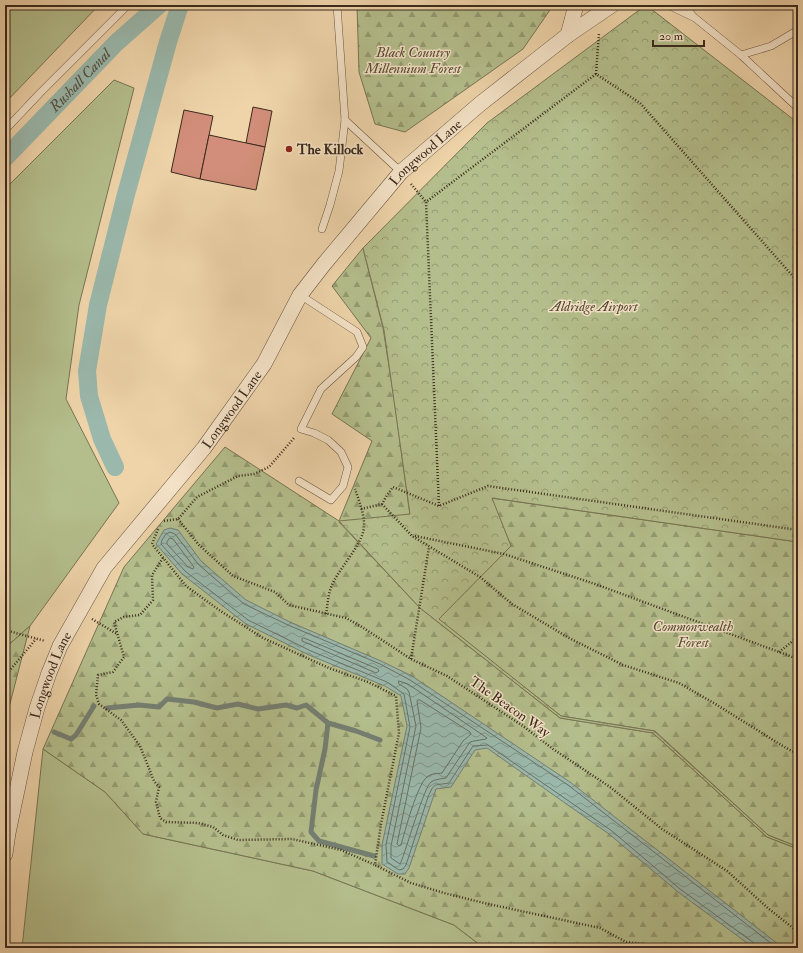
<svg xmlns="http://www.w3.org/2000/svg" width="803" height="953" font-family="'IM FELL Double Pica',serif">
	<defs>
		<pattern id="forest-firs" width="22" height="20" patternUnits="userSpaceOnUse"><rect width="22" height="20" fill="#b4be8c"/><path d="M5 1l3.5 6h-7zM16 11l3.5 6h-7z" fill="#949b72"/></pattern>
		<pattern id="park-crowns" width="20" height="18" patternUnits="userSpaceOnUse"><rect width="20" height="18" fill="#b4be8c"/><path d="M2 6a3 3 0 1 1 6 0M12 15a3 3 0 1 1 6 0" fill="none" stroke="#949b72"/></pattern>
		<pattern id="water-waves" width="16" height="10" patternUnits="userSpaceOnUse"><rect width="16" height="10" fill="#9ab8ac"/><path d="M0 5q4-4 8 0t8 0" fill="none" stroke="#7f968b"/></pattern>
	</defs>
	<rect width="100%" height="100%" fill="#efd4aa"/>
	<filter id="stains"><feTurbulence type="fractalNoise" baseFrequency=".005" numOctaves="4"/><feColorMatrix values="0 0 0 0 .2 0 0 0 0 .09 0 0 0 0 .02 0 0 0 .5 -.17"/></filter>
	<radialGradient id="worn" r=".72"><stop offset=".6" stop-color="#630" stop-opacity="0"/><stop offset="1" stop-color="#630" stop-opacity=".3"/></radialGradient>
	<g fill="#b4be8c" stroke="#787454">
		<polygon points="5,5 99,5 5,103"/>
		<polygon points="114,80 134,88 79,305 66,399 119,503 30,626 5,648 5,189"/>
		<polygon points="43,749 105,792 143,834 313,871 454,925 484,948 22,948"/>
	</g>
	<g fill="url(#forest-firs)" stroke="#787454">
		<polygon points="357,5 552,5 552,7 523,49 405,132 375,124 359,72"/>
		<polygon points="363,248 383,328 394,398 410,515 339,522 420,608 560,718 653,733 767,837 798,849 798,948 484,948 454,925 313,871 143,834 105,792 43,749 124,567 225,447 339,521 372,441 332,414 371,338 332,286"/>
		<polygon points="491,498 798,542 798,847 768,835 655,731 561,716 438,619 511,546"/>
		<polygon points="30,626 5,723 5,648"/>
	</g>
	<polygon fill="url(#park-crowns)" stroke="#787454" points="646,5 798,123 798,542 492,498 511,546 439,619 561,716 654,731 768,835 798,847 798,849 767,837 653,733 560,718 420,608 339,521 410,514 384,330 363,248 487,123"/>
	<polygon fill="url(#water-waves)" stroke="#747f72" points="170,528 178,530 201,561 246,600 290,622 381,661 412,676 570,782 783,948 754,948 678,892 609,834 487,748 475,750 451,787 436,789 409,868 405,874 398,874 382,864 382,845 407,726 401,696 385,686 309,655 246,624 182,574 156,544 164,530"/>
	<g fill="none" stroke-linecap="round" stroke-linejoin="round">
		<g stroke="#6a7164" stroke-width="1">
			<polygon points="170,538 173,539 194,567 193,569 188,567 167,544 167,542"/>
			<polygon points="304,638 378,669 379,671 376,673 302,641 302,639"/>
			<path d="M399,681L408,684L487,738L486,739L474,741L470,742L446,778C441,779 435,779 431,782C424,787 406,850 401,862L400,864L391,858V846L416,726L409,692L407,689L399,684Z"/>
			<path d="M418,700H420L470,732L471,734L463,741L442,773C437,774 432,773 427,777C417,785 405,831 401,845L399,846L397,844L421,728L417,701Z"/>
			<path d="M756,948L754,943L680,889L612,831L488,745L473,746L449,783C434,786 435,781 428,797L406,865L403,869L399,870L387,862L386,845L410,727L404,694L387,682L311,651L248,620L185,571L161,544L162,540L166,534L170,532L175,534L198,564L244,604L288,625L380,664L410,680L568,785L777,948"/>
		</g>
		<g stroke="#747f72" stroke-width="5">
			<polyline points="107,708 139,705 159,707 167,699 194,702 217,708 238,704 258,709 286,705 297,708 306,705 328,723 356,731 380,740"/>
			<polyline points="328,723 325,749 316,790 311,832 319,841 374,856"/>
			<polyline points="54,732 71,739 76,735 94,706"/>
		</g>
		<g stroke="#9ab8ac" stroke-width="18">
			<path id="s1" d="M5,158L116,43L159,5"/>
			<polyline points="115,467 102,439 89,396 87,371 98,305 125,198 168,42 180,5"/>
		</g>
	</g>
	<g fill="#d28e7a" stroke="#3b2a1c">
		<polygon points="253,107 272,111 265,147 246,143"/>
		<polygon points="184,110 213,116 200,179 171,172"/>
		<polygon points="209,135 265,147 256,190 200,179"/>
	</g>
	<g fill="none" stroke-linecap="round" stroke-linejoin="round">
		<g stroke="#685440" stroke-width="8">
			<g id="lane">
				<polyline points="668,5 695,18 741,55 798,108"/>
				<polyline points="684,5 693,16"/>
				<polyline points="741,55 771,46 798,30"/>
				<polyline points="345,120 401,172"/>
				<polyline points="5,130 40,93 128,5"/>
				<polyline points="322,229 330,205 339,171 345,120 337,5"/>
				<polyline points="299,481 331,500 343,486 348,467 341,452 328,440 314,433 301,429 321,389 356,357 363,347 357,332 300,295"/>
			</g>
		</g>
		<g stroke="#685440" stroke-width="16">
			<g id="street">
				<polyline points="568,35 576,5"/>
				<path id="s2" d="M5,854L8,833L25,752L37,708L49,673L60,646L104,568L204,448L264,364L300,295L324,264L401,172L480,104L568,35L612,5"/>
			</g>
		</g>
		<g stroke="#3b2a1c" stroke-width="2.5" stroke-dasharray="1 2" stroke-linecap="butt">
			<polyline points="596,74 599,33"/>
			<polyline points="411,184 426,202"/>
			<polyline points="382,504 412,536 480,577 512,604 569,638 623,665 679,683 717,705 786,748 798,754"/>
			<polyline points="439,506 426,202 596,74 640,103 798,282"/>
			<polyline points="361,509 382,504 387,495 393,487 439,506 488,486 798,530"/>
			<polyline points="178,519 199,545 233,576 275,592 289,605 346,618 362,627 411,659 447,676 523,726 553,749 610,787 662,829 727,871 769,909 798,932"/>
			<polyline points="164,521 178,519 197,497 238,476 254,474 269,467 294,438"/>
			<polyline points="158,529 152,544 186,586 219,610 263,638 329,668 368,682 396,696 399,733 381,824 375,865 411,883 444,893 484,903 600,928 626,942 663,946 665,948"/>
			<polyline points="415,536 504,554 595,584 798,659"/>
			<polyline points="163,558 152,575 153,600 140,615 124,617 114,622 124,657 113,672 98,675 96,695 99,704 121,720 140,746 154,781 159,787 156,802 160,818 166,822 198,823 213,827 223,835 238,840 292,839 341,850 375,865"/>
			<path d="M326,614C328,603 328,591 334,581C342,565 361,546 364,528C365,515 359,501 355,489"/>
			<polyline points="92,619 117,634"/>
			<polyline points="5,630 45,641"/>
			<polyline points="779,652 798,637"/>
			<polyline points="411,659 429,547"/>
			<polyline points="5,676 36,639"/>
		</g>
		<use href="#lane" stroke="#f5e3c8" stroke-width="7"/>
		<use href="#street" stroke="#f5e3c8" stroke-width="15"/>
	</g>
	<circle fill="#8f2418" stroke="#f5e3c8" stroke-width="1.5" cx="289" cy="149" r="4"/>
	<g text-anchor="middle" dominant-baseline="central" stroke-width="3" stroke-linejoin="round" paint-order="stroke">
		<g font-size="14" font-style="italic" fill="#534832" stroke="#f5e3c8">
			<text x="413" y="52">Black Country<tspan x="413" dy="16">Millennium Forest</tspan></text>
			<text x="594" y="306">Aldridge Airport</text>
			<text x="693" y="626">Commonwealth<tspan x="693" dy="16">Forest</tspan></text>
		</g>
		<g font-size="14" font-weight="bold" fill="#3b2a1c" stroke="#f5e3c8" text-anchor="start">
			<text x="297" y="149">The Killock</text>
		</g>
		<g font-size="14" fill="#3b2a1c" stroke="#f5e3c8">
			<text stroke="none"><textPath href="#s2" startOffset="833">Longwood Lane</textPath></text>
			<text stroke="none"><textPath href="#s2" startOffset="509">Longwood Lane</textPath></text>
			<text stroke="none"><textPath href="#s2" startOffset="185">Longwood Lane</textPath></text>
			<text transform="translate(510 707) rotate(35)">The Beacon Way</text>
		</g>
		<g font-size="15" font-style="italic" fill="#534e40" stroke="#f5e3c8">
			<text stroke="none"><textPath href="#s1" startOffset="108">Rushall Canal</textPath></text>
		</g>
	</g>
	<rect width="803" height="953" fill="none" stroke="#efd4aa" stroke-width="20"/>
	<rect x="6" y="6" width="791" height="941" fill="none" stroke="#3b2a1c" stroke-width="2"/>
	<rect x="10" y="10" width="783" height="933" fill="none" stroke="#3b2a1c"/>
	<path d="M653 40v6h51v-6" fill="none" stroke="#3b2a1c" stroke-width="2"/>
	<text x="659" y="40" font-size="12" fill="#3b2a1c" stroke="#f5e3c8" stroke-width="3" paint-order="stroke">20 m</text>
	<rect width="100%" height="100%" filter="url(#stains)"/>
	<rect width="100%" height="100%" fill="url(#worn)"/>
</svg>
